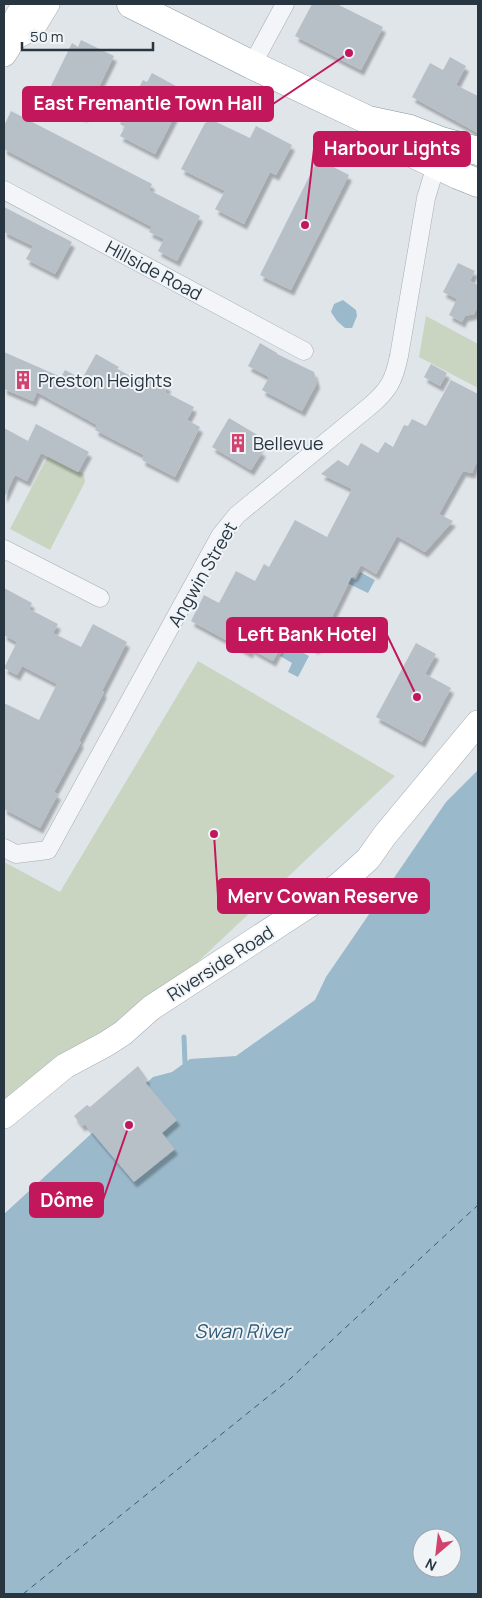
<svg xmlns="http://www.w3.org/2000/svg" width="482" height="1598" font-family="Manrope,sans-serif">
	<defs>
		<filter id="shadow"><feDropShadow dx="3" dy="5.5" stdDeviation="1" flood-color="#0004"/></filter>
	</defs>
	<rect width="100%" height="100%" fill="#e0e5ea"/>
	<g fill="#c9d4c1">
		<polygon points="426,316 478,344 478,388 419,357"/>
		<polygon points="48,456 84,474 85,482 50,550 10,529"/>
		<polygon points="198,661 395,776 187,972 4,1106 4,862 60,892"/>
	</g>
	<g fill="#9ab9cb" fill-rule="evenodd">
		<polygon points="343,300 356,310 357,316 352,328 345,328 337,321 331,312 334,304"/>
		<polygon points="360,572 375,580 368,593 345,582 348,576 356,580"/>
		<polygon points="287,644 309,656 298,677 288,672 292,663 280,656"/>
		<path d="M478,770V1594H4V1214L153,1077L172,1072L190,1059L236,1056L315,1000L326,977L446,802ZM422,1538H452V1568H422Z"/>
	</g>
	<g fill="none" stroke-linecap="round" stroke-linejoin="round">
		<polyline stroke="#9ab9cb" stroke-width="5" points="184,1037 185,1063"/>
		<polyline stroke="#315b77" stroke-width="1" stroke-dasharray="6 5" stroke-linecap="butt" points="23,1594 290,1379 478,1205"/>
	</g>
	<g fill="#b7bfc7" filter="url(#shadow)">
		<polygon points="312,4 337,4 383,27 361,70 295,36"/>
		<polygon points="81,40 114,56 84,117 49,99 52,92 49,90 72,43 78,47"/>
		<polygon points="450,57 466,66 456,85 478,96 478,133 412,97 430,63 443,70"/>
		<polygon points="152,73 187,92 155,154 120,136 125,127 120,124 134,97 143,80 147,82"/>
		<polygon points="11,111 152,184 149,190 200,216 177,261 158,251 164,239 149,232 152,227 4,149 4,126"/>
		<polygon points="212,120 250,138 256,126 292,145 276,175 270,172 244,224 215,209 225,191 181,169 205,123"/>
		<polygon points="318,159 349,175 291,290 260,275"/>
		<polygon points="4,207 72,242 55,274 26,259 33,246 4,232"/>
		<polygon points="458,263 475,271 470,281 478,285 478,306 474,314 465,316 462,322 449,315 457,299 443,292"/>
		<polygon points="260,343 277,353 277,354 314,372 317,383 302,411 262,390 269,377 248,366"/>
		<polygon points="4,352 61,377 65,370 82,379 96,354 119,367 117,369 144,383 148,375 168,386 165,392 194,407 187,420 200,427 175,477 142,460 144,455 95,430 97,425 37,392 33,401 4,389"/>
		<polygon points="431,364 447,373 440,386 424,377"/>
		<polygon points="451,380 478,394 478,459 472,473 463,471 439,514 453,521 425,552 397,536 376,574 361,565 354,577 352,576 316,649 288,633 273,661 251,649 250,653 191,621 204,595 219,603 236,571 255,581 264,564 269,567 295,520 327,537 352,489 321,474 338,460 348,466 361,443 378,453 385,442 393,447 404,425 408,426 412,419 426,426"/>
		<polygon points="229,418 264,439 258,449 263,451 251,470 212,447"/>
		<polygon points="36,424 89,452 78,472 41,453 27,481 15,475 4,498 4,428 28,441"/>
		<polygon points="4,588 32,603 29,609 58,624 53,633 81,647 93,624 127,642 102,691 104,692 79,741 81,742 54,792 58,794 40,828 4,809 4,703 39,720 57,684 22,666 17,675 4,668 17,642 4,635"/>
		<polygon points="416,643 436,654 425,674 451,688 422,742 376,717"/>
		<polygon points="138,1066 147,1079 145,1082 177,1120 162,1133 175,1149 134,1182 85,1124 82,1126 74,1116 87,1105 90,1107"/>
	</g>
	<g fill="none" stroke-linecap="round" stroke-linejoin="round">
		<g stroke="#a5adb4" stroke-width="19">
			<g id="street">
				<polyline points="252,65 285,4"/>
				<polyline points="4,190 304,351"/>
				<polyline points="4,549 100,598"/>
				<path d="M4,848L16,854L48,850L220,536L237,515L370,406C389,390 394,380 399,356L426,198L436,165"/>
			</g>
		</g>
		<g stroke="#a5adb4" stroke-width="26">
			<g id="secondary">
				<polyline points="14,38 17,17 25,4"/>
				<polyline points="4,54 14,38 33,27 47,4"/>
				<polyline points="4,1116 65,1066 106,1044 123,1033 151,1008 338,886 368,859 385,835 478,723"/>
			</g>
		</g>
		<g stroke="#8795a1" stroke-width="29">
			<g id="highway">
				<polyline points="131,4 252,65 368,120 410,129 441,141 478,151"/>
				<polyline points="371,123 399,147 458,175 478,183"/>
			</g>
		</g>
		<use href="#street" stroke="#f3f5f8" stroke-width="18"/>
		<use href="#secondary" stroke="#fff" stroke-width="25"/>
		<use href="#highway" stroke="#fff" stroke-width="28"/>
	</g>
	<defs>
		<g id="building-bare" transform="scale(1.5)"><path d="M-4-6H4V6H1V3H-1V6H-4ZM-2.5-4.3h1.7v1.8h-1.7ZM.8-4.3h1.7v1.8H.8ZM-2.5-1h1.7V.8h-1.7ZM.8-1h1.7V.8H.8Z" fill="#d2426f" stroke="#f0f4f7" stroke-width="2.5" paint-order="stroke"/></g>
	</defs>
	<g fill-rule="evenodd">
		<use href="#building-bare" x="23" y="380"/>
		<use href="#building-bare" x="238" y="443"/>
	</g>
	<g text-anchor="middle" dominant-baseline="central" stroke-width="4" stroke-linejoin="round" paint-order="stroke">
		<g font-size="18" fill="#283642" stroke="#f0f4f7">
			<text transform="translate(154 270) rotate(28)">Hillside Road</text>
			<text transform="translate(202 574) rotate(-60)">Angwin Street</text>
			<text transform="translate(220 963) rotate(-33)">Riverside Road</text>
		</g>
		<g font-size="18" fill="#283642" stroke="#f0f4f7" text-anchor="start">
			<text x="38" y="380">Preston Heights</text>
			<text x="253" y="443">Bellevue</text>
		</g>
		<g font-size="19" font-style="italic" fill="#315b77" stroke="#f0f4f7">
			<text x="242" y="1331">Swan River</text>
		</g>
	</g>
	<path fill="none" stroke="#c2185b" stroke-width="2" d="M349 53L273 104M305 225L314 149M417 697L387 635M214 834L218 896M129 1125L103 1200"/>
	<g fill="#c2185b" stroke="#f0f4f7" stroke-width="2">
		<circle cx="349" cy="53" r="5"/>
		<circle cx="305" cy="225" r="5"/>
		<circle cx="417" cy="697" r="5"/>
		<circle cx="214" cy="834" r="5"/>
		<circle cx="129" cy="1125" r="5"/>
	</g>
	<g fill="#c2185b" stroke="#c2185b" stroke-width="2">
		<rect x="23" y="87" width="250" height="34" rx="5"/>
		<rect x="314" y="132" width="156" height="34" rx="5"/>
		<rect x="227" y="618" width="160" height="34" rx="5"/>
		<rect x="218" y="879" width="211" height="34" rx="5"/>
		<rect x="30" y="1183" width="73" height="34" rx="5"/>
	</g>
	<g font-size="19" text-anchor="middle" font-weight="bold" fill="#fff">
		<text x="148" y="110">East Fremantle Town Hall</text>
		<text x="392" y="155">Harbour Lights</text>
		<text x="307" y="641">Left Bank Hotel</text>
		<text x="323" y="903">Merv Cowan Reserve</text>
		<text x="67" y="1207">Dôme</text>
	</g>
	<rect width="482" height="1598" fill="none" stroke="#283642" stroke-width="10"/>
	<g transform="translate(437 1553) rotate(208)"><circle r="24" fill="#f0f4f7" stroke="#a0a8af"/>
	<path d="M0-4L9 19L0 12L-9 19Z" fill="#d2426f"/>
	<text y="-8" font-size="14" font-weight="bold" text-anchor="middle" fill="#283642">N</text>
	</g>
	<path d="M22 42v8h131v-8" fill="none" stroke="#283642" stroke-width="2.5"/>
	<text x="30" y="42" font-size="15" fill="#283642" stroke="#f0f4f7" stroke-width="4" paint-order="stroke">50 m</text>
</svg>
